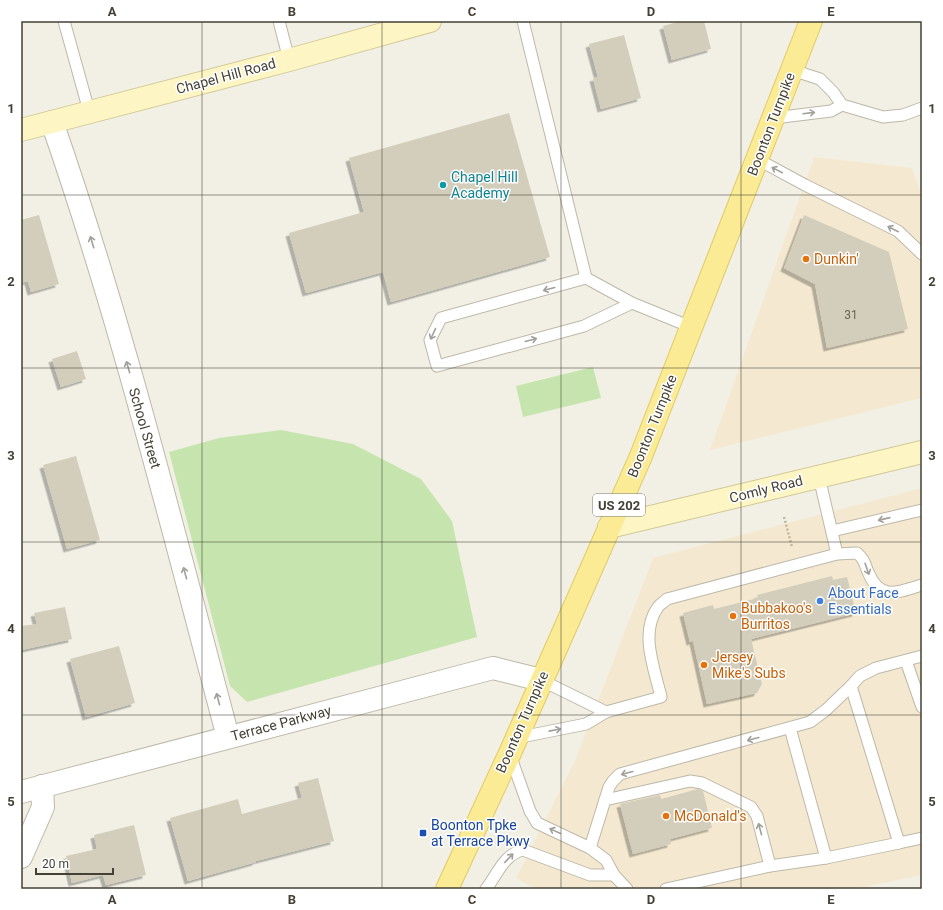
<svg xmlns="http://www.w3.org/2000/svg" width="943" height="910" font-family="Roboto,sans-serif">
	<defs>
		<filter id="shadow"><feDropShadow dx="-3.5" dy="3.5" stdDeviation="0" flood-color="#0004"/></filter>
	</defs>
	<rect width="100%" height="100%" fill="#f2f0e5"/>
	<g fill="#f4e9d0">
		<polygon points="814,157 912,168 922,197 922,398 710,450"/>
		<polygon points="922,488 922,875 855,889 536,889 516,878 574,763 653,558"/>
	</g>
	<g fill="#c6e5ae">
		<polygon points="593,367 601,398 523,417 516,386"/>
		<polygon points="281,430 353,444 421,479 452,521 477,637 247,702 230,686 169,452 219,438"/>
	</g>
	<g fill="#d3cdbb" filter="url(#shadow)">
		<polygon points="681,21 704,21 711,49 672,60 663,26"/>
		<polygon points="624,35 641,98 601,109 593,78 598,77 589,44"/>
		<polygon points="509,113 550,257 391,302 383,272 306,293 289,233 364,212 349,158"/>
		<polygon points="39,215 59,284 31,292 28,281 21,283 21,220"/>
		<polygon points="804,215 889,252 908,329 827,348 815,284 784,268"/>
		<polygon points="77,351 86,379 61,387 52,359"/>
		<polygon points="76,456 100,540 67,549 43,465"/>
		<polygon points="832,576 833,580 847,577 856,613 751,639 762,684 757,693 707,704 693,641 690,642 683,613 713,605 714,609 758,598 757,595"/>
		<polygon points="65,607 72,639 21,650 21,626 37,624 34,613"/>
		<polygon points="119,646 135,703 86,717 70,659"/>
		<polygon points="318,778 334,841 256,861 256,862 188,881 170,818 238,799 242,814 302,798 298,783"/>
		<polygon points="698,789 703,791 712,828 670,839 671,844 633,854 620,804 660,795 661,799"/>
		<polygon points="134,825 146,875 106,885 103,875 72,883 66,856 97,849 94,835"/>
	</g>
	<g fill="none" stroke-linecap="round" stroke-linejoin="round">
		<g stroke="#bdb8a8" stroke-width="13">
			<g id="lane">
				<polyline points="64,21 89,111"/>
				<polyline points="279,21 289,60"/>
				<polyline points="523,21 586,278"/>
				<polyline points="792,70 820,79 833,92 842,105 883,117 903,115 922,108"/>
				<polyline points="774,118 831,111 842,105"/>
				<polyline points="757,159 805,185 898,231 922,254"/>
				<polyline points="632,303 584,326 437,366 430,340 441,318 586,278 632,303 691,327"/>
				<polyline points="832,531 922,510"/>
				<path d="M837,554L857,553C866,561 864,564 869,574C881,602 900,591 922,585"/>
				<polyline points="906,661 922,707"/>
				<polyline points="541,680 606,712"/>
				<polyline points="790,728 826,858"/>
				<path d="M516,738L586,724L606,712L661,697C655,670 639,633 658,607C660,604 664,602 667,599L837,554L819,477"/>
				<polyline points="510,755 530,811 537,823 590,848 606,860 614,875 627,889"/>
				<polyline points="605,800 690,781 702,783 751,807 757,816 770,866"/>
				<polyline points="899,843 922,838"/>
				<polyline points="590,848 609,787 613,781 620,774 810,722 826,710 851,686"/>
				<path d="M486,889C497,875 504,854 523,850L590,875H614"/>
				<polyline points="666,889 770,866 826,858 899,843 851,686 860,676 876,668 922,656"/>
			</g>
		</g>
		<g stroke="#bdb8a8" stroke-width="24">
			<g id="street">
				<path d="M52,122C122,323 173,531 228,737"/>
				<polyline points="21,792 493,668 541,680"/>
				<polyline points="21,857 43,807 42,786"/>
			</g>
		</g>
		<g stroke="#d1c896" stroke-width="24">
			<g id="secondary">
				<polyline points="21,130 289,60 430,21"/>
				<polyline points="609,527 922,452"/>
			</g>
		</g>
		<g stroke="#e0ca65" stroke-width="24">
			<polyline id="primary" points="447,889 510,753 641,456 811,21"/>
		</g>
		<polyline stroke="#beb699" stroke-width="2.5" stroke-dasharray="2 2" stroke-linecap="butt" points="784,517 792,547"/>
		<use href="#lane" stroke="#fff" stroke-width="11"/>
		<use href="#street" stroke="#fff" stroke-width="22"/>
		<use href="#secondary" stroke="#fdf6c4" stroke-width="22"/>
		<use href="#primary" stroke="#fbeb94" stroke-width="22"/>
	</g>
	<defs><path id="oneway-shaft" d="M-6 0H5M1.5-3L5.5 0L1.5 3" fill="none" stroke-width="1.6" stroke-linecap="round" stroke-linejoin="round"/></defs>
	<g stroke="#a2a09a">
		<use href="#oneway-shaft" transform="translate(809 113) rotate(-7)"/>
		<use href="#oneway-shaft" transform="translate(777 170) rotate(-152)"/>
		<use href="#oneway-shaft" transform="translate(893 229) rotate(-153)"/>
		<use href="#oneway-shaft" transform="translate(92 242) rotate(-107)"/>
		<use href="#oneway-shaft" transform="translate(549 289) rotate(165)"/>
		<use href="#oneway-shaft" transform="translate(433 334) rotate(115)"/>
		<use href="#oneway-shaft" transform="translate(531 340) rotate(-15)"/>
		<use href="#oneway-shaft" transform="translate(128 367) rotate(-106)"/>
		<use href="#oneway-shaft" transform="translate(884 519) rotate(167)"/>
		<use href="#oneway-shaft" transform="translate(867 569) rotate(71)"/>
		<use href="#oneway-shaft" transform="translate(185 573) rotate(-105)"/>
		<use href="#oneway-shaft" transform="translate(218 699) rotate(-105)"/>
		<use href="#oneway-shaft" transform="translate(555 730) rotate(-11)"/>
		<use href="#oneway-shaft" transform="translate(753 739) rotate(165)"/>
		<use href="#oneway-shaft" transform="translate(627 773) rotate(165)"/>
		<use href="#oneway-shaft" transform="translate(760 829) rotate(-105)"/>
		<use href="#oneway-shaft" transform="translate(555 831) rotate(-155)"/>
		<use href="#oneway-shaft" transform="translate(509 858) rotate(-47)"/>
	</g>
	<path fill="none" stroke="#444035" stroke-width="1" stroke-opacity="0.55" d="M202,21V889M382,21V889M561,21V889M741,21V889M21,195H922M21,368H922M21,542H922M21,715H922"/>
	<circle fill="#0f9aa8" stroke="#fff" stroke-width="1.5" cx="443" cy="185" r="4"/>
	<g fill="#e8710a" stroke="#fff" stroke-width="1.5">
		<circle cx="806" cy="259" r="4"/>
		<circle cx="733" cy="616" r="4"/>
		<circle cx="704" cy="665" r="4"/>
		<circle cx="666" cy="816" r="4"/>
	</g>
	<circle fill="#3f7fe0" stroke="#fff" stroke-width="1.5" cx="820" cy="601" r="4"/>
	<rect fill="#1a4fb4" stroke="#fff" stroke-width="1.5" x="419" y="829" width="8" height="8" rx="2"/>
	<g text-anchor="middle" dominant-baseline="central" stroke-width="3" stroke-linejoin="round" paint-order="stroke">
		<g font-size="12" fill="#686356">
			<text x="851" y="315">31</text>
		</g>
		<rect fill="#fff" stroke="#7c7972" stroke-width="1" x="593" y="494" width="52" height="22" rx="3"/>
		<g font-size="13" font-weight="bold" fill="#444035">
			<text x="619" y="505">US 202</text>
		</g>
		<g font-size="14" fill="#444035" stroke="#fff">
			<text transform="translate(226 76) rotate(-15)">Chapel Hill Road</text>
			<text transform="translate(771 124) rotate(-69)">Boonton Turnpike</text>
			<text transform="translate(652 426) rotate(-68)">Boonton Turnpike</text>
			<text transform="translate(145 428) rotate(74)">School Street</text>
			<text transform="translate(766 489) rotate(-14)">Comly Road</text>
			<text transform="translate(522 722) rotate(-66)">Boonton Turnpike</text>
			<text transform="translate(281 723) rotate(-15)">Terrace Parkway</text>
		</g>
		<g font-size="14" fill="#0d838f" stroke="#fff" text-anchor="start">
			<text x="451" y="177">Chapel Hill<tspan x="451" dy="16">Academy</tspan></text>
		</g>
		<g font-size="14" fill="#c56008" stroke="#fff" text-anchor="start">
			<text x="814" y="259">Dunkin'</text>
			<text x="741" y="608">Bubbakoo's<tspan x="741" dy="16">Burritos</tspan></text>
			<text x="712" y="657">Jersey<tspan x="712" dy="16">Mike's Subs</tspan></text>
			<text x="674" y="816">McDonald's</text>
		</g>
		<g font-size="14" fill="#366cbe" stroke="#fff" text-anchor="start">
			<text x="828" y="593">About Face<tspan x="828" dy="16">Essentials</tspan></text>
		</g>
		<g font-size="14" fill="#164399" stroke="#fff" text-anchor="start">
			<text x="431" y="825">Boonton Tpke<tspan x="431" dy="16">at Terrace Pkwy</tspan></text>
		</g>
	</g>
	<rect width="943" height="910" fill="none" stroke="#ffffff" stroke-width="44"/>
	<path d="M36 868v6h77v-6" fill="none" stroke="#444035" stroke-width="2"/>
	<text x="42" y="868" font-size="12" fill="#444035" stroke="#ffffff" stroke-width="3" paint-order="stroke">20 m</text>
	<rect x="22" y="22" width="899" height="866" fill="none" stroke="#444035" stroke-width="1.5"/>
	<g font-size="13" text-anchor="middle" font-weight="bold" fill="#444035">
		<text x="112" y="16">A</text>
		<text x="292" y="16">B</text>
		<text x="472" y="16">C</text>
		<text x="651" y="16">D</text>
		<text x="831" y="16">E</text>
		<text x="11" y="113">1</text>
		<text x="932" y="113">1</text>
		<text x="11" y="286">2</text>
		<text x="932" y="286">2</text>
		<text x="11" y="460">3</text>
		<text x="932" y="460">3</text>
		<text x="11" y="633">4</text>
		<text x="932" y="633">4</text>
		<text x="11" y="806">5</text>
		<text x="932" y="806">5</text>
		<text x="112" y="904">A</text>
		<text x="292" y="904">B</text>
		<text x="472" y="904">C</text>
		<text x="651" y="904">D</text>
		<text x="831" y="904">E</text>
	</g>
</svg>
